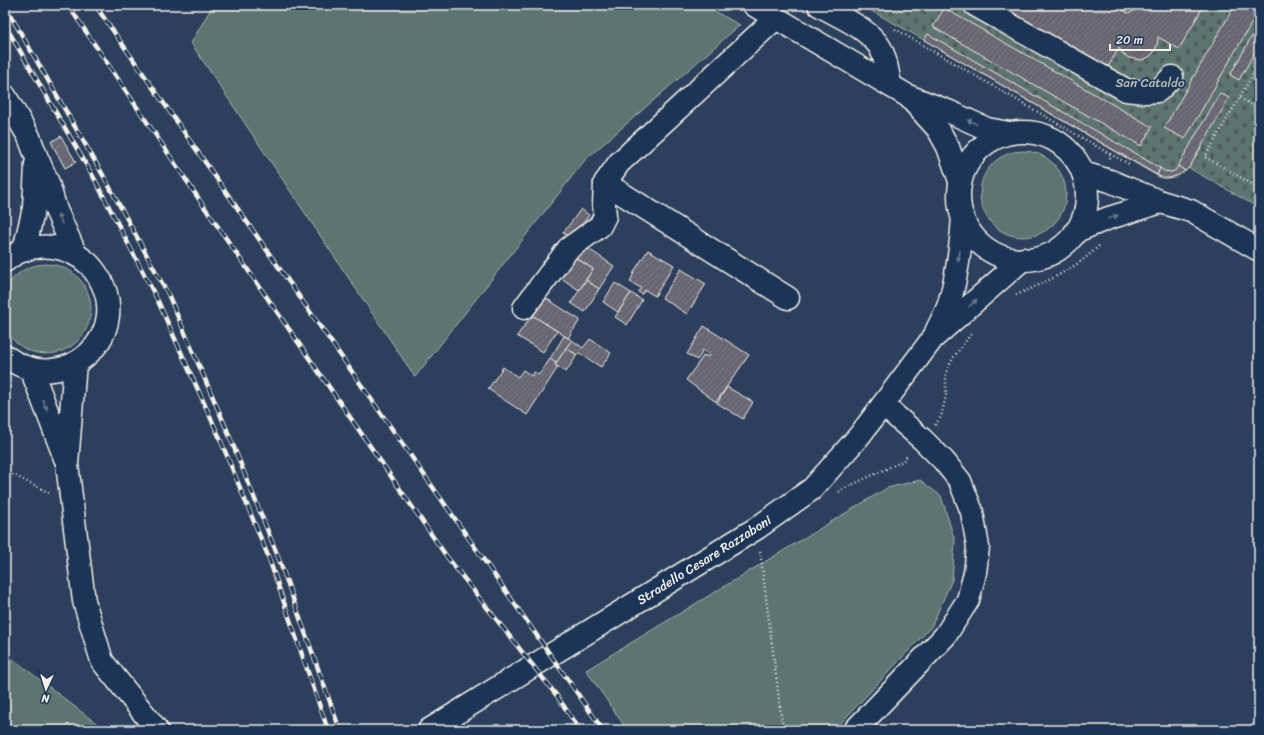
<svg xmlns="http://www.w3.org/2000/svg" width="1264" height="735" font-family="Sriracha,sans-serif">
	<defs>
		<pattern id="cemetery-stones" width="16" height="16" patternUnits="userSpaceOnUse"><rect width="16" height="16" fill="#5b7471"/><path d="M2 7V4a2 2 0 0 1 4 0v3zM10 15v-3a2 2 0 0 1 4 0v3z" fill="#515c59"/></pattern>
		<pattern id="building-hatch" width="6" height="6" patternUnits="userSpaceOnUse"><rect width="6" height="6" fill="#666571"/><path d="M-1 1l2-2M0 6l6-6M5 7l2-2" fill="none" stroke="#7c7c85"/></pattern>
	</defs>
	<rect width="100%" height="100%" fill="#2c3f5c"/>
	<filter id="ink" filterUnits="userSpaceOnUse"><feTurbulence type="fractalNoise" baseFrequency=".025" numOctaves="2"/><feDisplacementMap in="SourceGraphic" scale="8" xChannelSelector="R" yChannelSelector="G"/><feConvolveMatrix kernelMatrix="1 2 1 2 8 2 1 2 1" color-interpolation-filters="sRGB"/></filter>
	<g filter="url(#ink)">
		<g fill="#5b7471" stroke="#a8b2ac">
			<polygon points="213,5 703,5 740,25 585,160 415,377 191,43"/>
			<circle cx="1023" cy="194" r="43"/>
			<circle cx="46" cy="309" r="45"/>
			<polygon points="920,480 941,496 955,541 952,580 931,627 834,730 627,730 586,670 887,488"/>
			<polygon points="5,653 105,730 5,730"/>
		</g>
		<polygon fill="url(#cemetery-stones)" stroke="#a8b2ac" points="861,5 1259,5 1259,208 1189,168 1175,177 1159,177 924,40"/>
		<g fill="url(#building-hatch)" stroke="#f4f1e8">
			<polygon points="999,5 1114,5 1128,13 1136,10 1139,5 1204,5 1179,49 1158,37 1157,45 1154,52 1149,57 1142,60 1129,58 1123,54 1119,48 1108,67"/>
			<polygon points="1235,5 1259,5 1259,10 1185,139 1164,128"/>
			<polygon points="944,8 1152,127 1141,146 933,27"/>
			<polygon points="1259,24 1259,45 1239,80 1230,75"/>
			<polygon points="928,34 1160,168 1157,175 924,40"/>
			<polygon points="1220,93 1229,98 1189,168 1185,171 1178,166"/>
			<polygon points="61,136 76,162 65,168 51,142"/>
			<polygon points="1178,166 1185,171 1179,175 1169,178 1163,178 1157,175 1160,168 1164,171 1172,172 1176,170"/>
			<polygon points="581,209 589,215 573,239 563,233"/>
			<polygon points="581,244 614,266 599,289 586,280 593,269 573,256"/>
			<polygon points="648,250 674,265 655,296 645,290 642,294 638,292 641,288 630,282 635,270"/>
			<polygon points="573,256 593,269 579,290 558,276"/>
			<polygon points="681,269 706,284 687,314 662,298"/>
			<polygon points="586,280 599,289 585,312 571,303"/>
			<polygon points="615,283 631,293 618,312 603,302"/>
			<polygon points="631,293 642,300 627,325 615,317"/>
			<polygon points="544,297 580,320 568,338 532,315"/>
			<polygon points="532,315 557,331 543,352 517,336"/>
			<polygon points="704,326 749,355 716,402 686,380 704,355 708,357 709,354 702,350 701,352 702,353 697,360 687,354"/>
			<polygon points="564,336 572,340 556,363 550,359"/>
			<polygon points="590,339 611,353 601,367 579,353 577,355 566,348 572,340 583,348"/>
			<polygon points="566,348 577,355 566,372 555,365"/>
			<polygon points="550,359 556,363 555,365 558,367 527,415 488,389 503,367 518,377 523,370 532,376 534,372 539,375"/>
			<polygon points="727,387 753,402 743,419 717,403"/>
		</g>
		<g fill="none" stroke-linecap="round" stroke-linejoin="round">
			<g stroke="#f4f1e8" stroke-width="25">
				<g id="minor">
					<polyline points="754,5 908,96 950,112 987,129 1009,133"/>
					<path d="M819,5C838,16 863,26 877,43C885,52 888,73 890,85"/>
					<polyline points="975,5 1126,90 1145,92 1158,91 1172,77"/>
					<polyline points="5,96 29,137 37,158 48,183 56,210 76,255"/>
					<polyline points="910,98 938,129 948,147 960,181"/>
					<circle cx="1023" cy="196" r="64"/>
					<polyline points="1083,173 1110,181 1161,202 1191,211 1259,250"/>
					<polyline points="605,183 788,298"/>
					<polyline points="1076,231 1109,218 1161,202"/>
					<polyline points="24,250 34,208 36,164"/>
					<path d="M5,261C21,248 42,243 62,249C76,253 88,261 96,273C138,332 64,401 5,356"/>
					<polyline points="524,308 568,249 600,226 605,216 604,205 605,183 619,163 776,18"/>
					<path d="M936,332C940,323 946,313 949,304C957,276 961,246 963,217"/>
					<polyline points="75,363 67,464 84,601 102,661 157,730"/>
					<polyline points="31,369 65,458"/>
					<polyline points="429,730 757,528 812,489 860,435 933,338 1023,259"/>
					<polyline points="855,730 945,636 968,600 975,573 978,547 972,512 960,481 944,461 923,440 883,405"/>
				</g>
			</g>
			<g stroke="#f4f1e8" stroke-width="2.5" stroke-dasharray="1 3" stroke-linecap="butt">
				<polyline points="895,29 1110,154 1110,160"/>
				<polyline points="1259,64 1205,157 1259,188"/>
				<polyline points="1240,98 1259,109"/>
				<polyline points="1110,154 1129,164"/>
				<path d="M1016,295C1046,282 1076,269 1100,245"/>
				<polyline points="935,425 941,417 946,395 946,372 953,358 971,334"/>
				<polyline points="5,471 50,493"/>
				<polyline points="839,492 845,488 903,461 908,455"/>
				<polyline points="760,551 783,730"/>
			</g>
			<use href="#minor" stroke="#1d3557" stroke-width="22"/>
			<g stroke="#f4f1e8" stroke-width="4.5">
				<g id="rail">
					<polyline points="68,5 205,208 447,557 557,696 580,730"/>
					<polyline points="95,5 603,730"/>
					<polyline points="5,6 103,175 168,294 227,430 277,554 340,730"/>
					<polyline points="5,25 94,178 157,299 218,434 268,556 328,730"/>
				</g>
			</g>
			<use href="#rail" stroke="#1d3557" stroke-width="3" stroke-dasharray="9" stroke-linecap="butt"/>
		</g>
		<defs><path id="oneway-solid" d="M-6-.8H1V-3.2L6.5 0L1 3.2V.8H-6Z"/></defs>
		<g fill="#68778a">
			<use href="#oneway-solid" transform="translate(972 122) rotate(-155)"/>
			<use href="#oneway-solid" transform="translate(1113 217) rotate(-19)"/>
			<use href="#oneway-solid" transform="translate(60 219) rotate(-114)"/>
			<use href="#oneway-solid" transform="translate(959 256) rotate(101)"/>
			<use href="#oneway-solid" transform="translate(973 303) rotate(-42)"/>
			<use href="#oneway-solid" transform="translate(45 405) rotate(69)"/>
		</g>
	</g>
	<g text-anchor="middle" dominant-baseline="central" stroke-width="3.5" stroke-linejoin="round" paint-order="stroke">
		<g font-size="13" fill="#b7bfb8" stroke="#1d3557">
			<text x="1150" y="82">San Cataldo</text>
		</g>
		<g font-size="13" fill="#f4f1e8" stroke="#1d3557">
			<text transform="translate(704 560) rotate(-32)">Stradello Cesare Razzaboni</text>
		</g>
	</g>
	<rect width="1264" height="735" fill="none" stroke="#1d3557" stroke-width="20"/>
	<rect x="10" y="10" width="1244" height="715" fill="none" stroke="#f4f1e8" stroke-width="1.5" filter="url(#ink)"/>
	<g transform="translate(46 689) rotate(184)" stroke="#1d3557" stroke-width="3" paint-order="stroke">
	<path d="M0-3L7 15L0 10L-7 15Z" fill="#f4f1e8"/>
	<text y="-6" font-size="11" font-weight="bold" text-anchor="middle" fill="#f4f1e8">N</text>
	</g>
	<path d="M1110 44v6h60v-6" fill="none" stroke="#f4f1e8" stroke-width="2"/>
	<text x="1116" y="44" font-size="12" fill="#f4f1e8" stroke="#1d3557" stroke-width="3" paint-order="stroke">20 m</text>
</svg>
